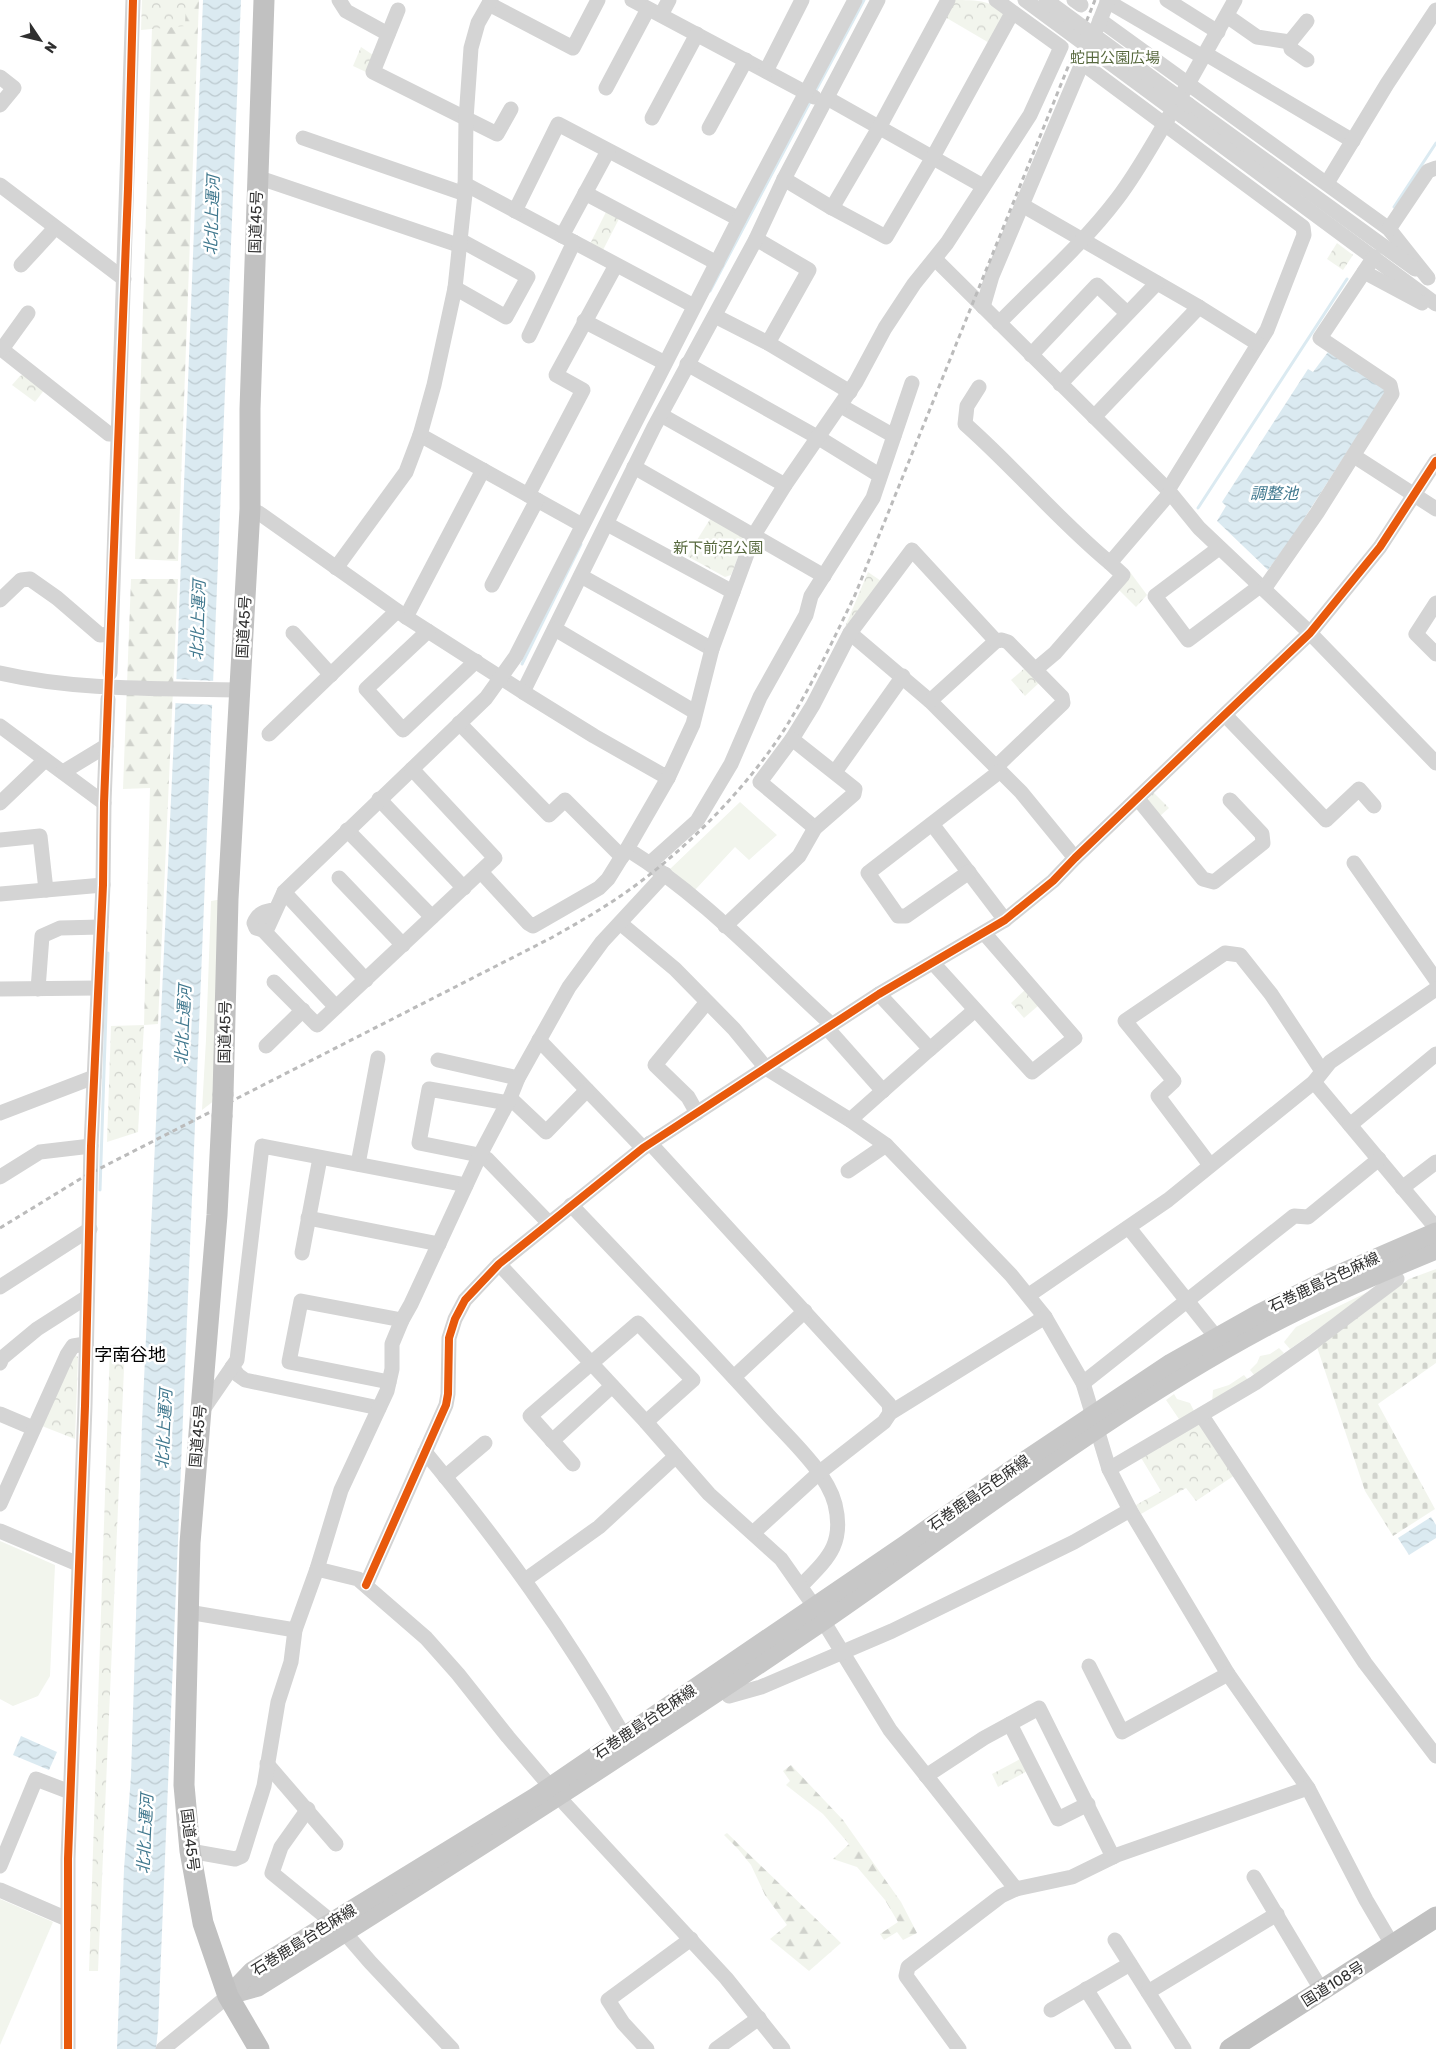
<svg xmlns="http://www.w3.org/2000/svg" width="1436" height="2049" font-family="Rubik,'Noto Sans JP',sans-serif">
	<defs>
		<pattern id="forest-firs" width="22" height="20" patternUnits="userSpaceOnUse" patternTransform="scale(1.25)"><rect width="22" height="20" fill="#f2f5ed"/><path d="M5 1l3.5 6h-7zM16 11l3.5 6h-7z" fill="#d0d2cc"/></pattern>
		<pattern id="cemetery-stones" width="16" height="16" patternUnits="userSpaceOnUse" patternTransform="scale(1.25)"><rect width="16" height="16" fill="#f2f5ed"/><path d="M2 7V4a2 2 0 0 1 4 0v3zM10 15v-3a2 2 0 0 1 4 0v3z" fill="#d0d2cc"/></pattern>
		<pattern id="park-crowns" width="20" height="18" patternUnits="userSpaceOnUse" patternTransform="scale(1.25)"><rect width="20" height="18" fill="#f2f5ed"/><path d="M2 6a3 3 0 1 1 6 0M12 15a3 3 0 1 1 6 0" fill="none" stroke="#d0d2cc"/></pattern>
		<pattern id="water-waves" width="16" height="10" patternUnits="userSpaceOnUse" patternTransform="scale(1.25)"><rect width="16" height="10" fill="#dbeaf1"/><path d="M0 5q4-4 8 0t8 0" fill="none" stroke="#bcc9cf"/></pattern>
	</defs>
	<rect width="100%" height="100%" fill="#fff"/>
	<g fill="#f2f5ed">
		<polygon points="740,802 777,835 749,860 735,847 695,890 670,869"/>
		<polygon points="223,899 215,1100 202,1110 206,1040 211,901"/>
		<polygon points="1376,1288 1290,1349 1284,1342 1296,1327"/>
		<polygon points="1279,1348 1284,1353 1255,1376 1250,1370 1257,1363 1260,1356 1270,1354"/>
		<polygon points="1244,1375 1248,1380 1212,1403 1213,1390 1229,1385"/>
		<polygon points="1174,1394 1177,1399 1190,1403 1195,1413 1181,1422 1166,1400"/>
		<polygon points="0,1541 55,1565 50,1676 38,1696 13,1706 0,1699"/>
		<polygon points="0,1899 53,1922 0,2045"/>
	</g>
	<g fill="url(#forest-firs)">
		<polygon points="185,0 199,0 178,561 135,559 152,28"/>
		<polygon points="131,579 178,579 158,1024 144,1025 150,788 123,789"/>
		<polygon points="791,1765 843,1820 901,1902 917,1933 903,1940 897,1932 884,1940 880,1934 898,1922 885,1900 857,1867 833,1859 849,1844 823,1814 786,1785 790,1781 783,1771"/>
		<polygon points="727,1833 841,1943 809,1971 770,1939 787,1925 765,1895 751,1865 738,1849 724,1835"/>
	</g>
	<polygon fill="url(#cemetery-stones)" points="1436,1269 1436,1363 1378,1404 1435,1509 1393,1536 1365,1491 1317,1347 1409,1279"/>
	<g fill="url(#park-crowns)">
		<polygon points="142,0 186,0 185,26 141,30"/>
		<path d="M955,0C974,0 1000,0 1005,19L991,44L945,17Z"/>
		<polygon points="361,47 373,55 366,72 353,66"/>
		<polygon points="607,210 620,217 603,250 590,244"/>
		<polygon points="1337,243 1353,255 1343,270 1327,259"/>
		<polygon points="26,374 45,389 35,402 12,385 20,376"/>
		<polygon points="712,516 745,539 731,575 725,577 687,556"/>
		<polygon points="868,572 881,581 845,627"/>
		<polygon points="1130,572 1147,595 1136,607 1117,588"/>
		<polygon points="1027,666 1041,681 1025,696 1011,680"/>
		<polygon points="1153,792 1169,808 1160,816 1147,801"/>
		<polygon points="1026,989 1039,1005 1024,1018 1011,1003"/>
		<polygon points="144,1025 138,1132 107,1142 111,1026"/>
		<polygon points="110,1345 125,1345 98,1971 89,1971"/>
		<polygon points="74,1354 78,1357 75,1439 42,1426"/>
		<polygon points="1199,1419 1235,1475 1196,1501 1186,1488 1141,1514 1136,1505 1161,1491 1140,1456"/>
		<polygon points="1022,1758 1029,1770 998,1787 992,1774"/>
	</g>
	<g fill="url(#water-waves)">
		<polygon points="203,0 241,0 158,2029 156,2049 117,2049 124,1869 131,1776 142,1423 175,714"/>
		<polygon points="1328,352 1383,388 1385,393 1291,539 1268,570 1217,521 1226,506 1222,502 1308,369 1313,372"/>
		<polygon points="1431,1517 1436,1525 1436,1538 1409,1555 1398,1538"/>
		<polygon points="21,1736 57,1752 49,1770 13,1755"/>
	</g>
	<polygon fill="#fff" points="174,679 216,681 215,705 173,703"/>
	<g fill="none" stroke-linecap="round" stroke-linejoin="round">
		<g stroke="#dbeaf1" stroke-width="3">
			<polyline points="815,92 864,0"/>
			<polyline points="1394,207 1436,143"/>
			<polyline points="710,291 811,100"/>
			<polyline points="1198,508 1347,279"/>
			<polyline points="522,664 581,544"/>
			<polyline points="100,1190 108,953"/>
		</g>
		<g stroke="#d4d4d4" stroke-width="15">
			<polyline points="339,0 346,11 388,34"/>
			<polyline points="632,0 814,97"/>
			<polyline points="1074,0 1081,5"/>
			<polyline points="1167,0 1218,32"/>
			<polyline points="1107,1 1203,57"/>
			<polyline points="489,4 573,48 598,0"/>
			<polyline points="398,10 373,72 497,134 511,109"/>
			<polyline points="661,15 669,0"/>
			<polyline points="1227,16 1257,37 1290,42 1307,21"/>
			<polyline points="1100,20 1389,229 1428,278"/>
			<polyline points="1097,28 1108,0"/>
			<polyline points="1290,42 1291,49 1307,60"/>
			<polyline points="1206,54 1353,141"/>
			<polyline points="1082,63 1303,227 1304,235 1267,330 1168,490"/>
			<polyline points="766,71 802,0"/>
			<polyline points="0,77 14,88 0,105"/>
			<polyline points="606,88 648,9"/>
			<polyline points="1184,91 1235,0"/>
			<polyline points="827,98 983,186"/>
			<polyline points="1189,105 1415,269"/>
			<polyline points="1182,116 1436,304"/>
			<polyline points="652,118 697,34"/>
			<polyline points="709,128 746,60"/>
			<polyline points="303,138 465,194"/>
			<polyline points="257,177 458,245"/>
			<polyline points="784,179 832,208 886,237 933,157 1012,13"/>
			<polyline points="1327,183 1387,84 1436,10"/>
			<polyline points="465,184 694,306"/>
			<polyline points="0,185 124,279"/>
			<polyline points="585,193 717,263"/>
			<polyline points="1022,205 1199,307 1258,344"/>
			<polyline points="832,208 880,126 948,0"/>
			<polyline points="515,211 558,124 739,219"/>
			<polyline points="1389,229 1428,171 1436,168"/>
			<polyline points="562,236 608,151"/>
			<polyline points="756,239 809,270 768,343"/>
			<polyline points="935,259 1168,490 1199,528 1310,633 1436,763"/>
			<polyline points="21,265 55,228"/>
			<polyline points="1364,272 1422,303"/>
			<polyline points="455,288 506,317 528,277 460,240"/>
			<polyline points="983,307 992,276 1086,54"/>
			<polyline points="715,316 768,343 850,392"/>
			<polyline points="584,321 665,363"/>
			<path d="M999,323C1038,283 1083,244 1117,199C1137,173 1153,143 1170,115"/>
			<polyline points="529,336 574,242"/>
			<polyline points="0,348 109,434 117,434"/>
			<polyline points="2,349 28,313"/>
			<polyline points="1031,355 1097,285 1127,313"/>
			<polyline points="687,364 819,438 879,475"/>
			<polyline points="1060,384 1157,283"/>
			<path d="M979,387L967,406L965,424C1015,468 1058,520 1110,563L1169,494"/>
			<polyline points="841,406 894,436"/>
			<polyline points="661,415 785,485"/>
			<polyline points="1094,417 1199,307"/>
			<polyline points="420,435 582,525"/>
			<polyline points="1354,456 1436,509"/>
			<polyline points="634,467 824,576"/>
			<polyline points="528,495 583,390 556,375 616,265"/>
			<polyline points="250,509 259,513 406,617 523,692 654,427 756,239 784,179 878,0"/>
			<polyline points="607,524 733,592"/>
			<polyline points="1219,548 1155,596 1188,640 1260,586"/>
			<polyline points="336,568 406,472 420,435 434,385 455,288 465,194 466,119 471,48 478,23 491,0"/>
			<polyline points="581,576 712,649"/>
			<polyline points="492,585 537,500"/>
			<polyline points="1264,589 1317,513 1392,394 1390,385 1320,338 1374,257"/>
			<polyline points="0,600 21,580 30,579 57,598 100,635 111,634"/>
			<polyline points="1436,603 1416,634 1436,654"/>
			<polyline points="406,617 483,470"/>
			<polyline points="555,629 695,712"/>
			<polyline points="428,631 366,689 403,730 476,661"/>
			<polyline points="293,633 331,675"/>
			<polyline points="850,633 930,701 1021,792 1075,858"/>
			<polyline points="1036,669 1055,653 1123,575 1110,563"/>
			<path d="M0,673C78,691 161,688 240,690"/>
			<polyline points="110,673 133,0"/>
			<polyline points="523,692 594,736 668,778 693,724 712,649 754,535 785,485 856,382 885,328 914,284 947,243 1030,115 1061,47 996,0"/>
			<polyline points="930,701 996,641 1002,640 1008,642 1062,697 1063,703 996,767"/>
			<polyline points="1226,716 1326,820 1359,789 1374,806"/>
			<polyline points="459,723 549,815 565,800 622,857"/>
			<polyline points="0,726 104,803"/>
			<polyline points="269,734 397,611"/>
			<polyline points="63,772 106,746"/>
			<polyline points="835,772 903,676"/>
			<path d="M668,778L627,849C703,896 765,964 831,1024"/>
			<polyline points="379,799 464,888"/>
			<polyline points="1138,799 1203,879 1214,882 1263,843 1262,834 1230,800"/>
			<polyline points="0,803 45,760"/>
			<polyline points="932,824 1005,920"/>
			<polyline points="815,828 760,782 792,739 813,705 850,633 912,550 996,641"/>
			<polyline points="347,830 432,917"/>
			<polyline points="0,840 40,836 46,890"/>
			<polyline points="650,863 697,821 731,764 760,697 806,615 811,596 873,498 912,383"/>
			<polyline points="1354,863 1436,980"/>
			<polyline points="481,872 528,923 533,926 599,888 608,879 626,850"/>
			<polyline points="969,872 906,916 898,916 868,873 999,772"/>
			<polyline points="339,878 403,945"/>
			<polyline points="284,892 366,980"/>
			<polyline points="0,894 103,885"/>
			<path d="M275,910C265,911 258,913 254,923L256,928L263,930L268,927L284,892L486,698L516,656L739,219L855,0"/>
			<polyline points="620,923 675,969 734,1029 766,1068 850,1120 886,1145 1011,1275 1045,1317 1083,1383 1109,1469 1130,1510 1228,1674 1308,1788 1366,1900 1393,1946"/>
			<polyline points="725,926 799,856 815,828 854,794 855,789 792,739"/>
			<polyline points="263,930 336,1007"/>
			<polyline points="933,963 1032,1072 1075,1038 985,934"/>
			<polyline points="274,982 317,1025 495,858 412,769"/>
			<polyline points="0,989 98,988"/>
			<polyline points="38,989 42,936 60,928 101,927"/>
			<polyline points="827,1028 883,1091"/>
			<polyline points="539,1040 643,1148"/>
			<polyline points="266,1046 303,1010"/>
			<polyline points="930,1049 975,1010"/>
			<polyline points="438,1060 518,1078"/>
			<polyline points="1314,1082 1436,1228"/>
			<polyline points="510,1098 546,1132 587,1090"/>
			<polyline points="508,1103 429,1089 419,1143 474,1154 487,1159 548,1222"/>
			<polyline points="0,1113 94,1077"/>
			<polyline points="697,1113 688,1097 655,1065 707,1002"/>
			<polyline points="850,1120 930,1049 879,994"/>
			<polyline points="1350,1125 1436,1054"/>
			<polyline points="650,1143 889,1404 890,1413"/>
			<polyline points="358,1164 378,1058"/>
			<polyline points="1210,1165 1158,1096 1174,1081 1125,1021 1225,953 1240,955 1271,994 1322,1071"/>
			<polyline points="848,1171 886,1145"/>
			<polyline points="0,1177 40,1152 91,1146"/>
			<polyline points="1402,1188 1436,1162"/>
			<path d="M571,1205C638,1275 705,1345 769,1416C791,1440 827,1473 835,1504C845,1545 827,1559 801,1586"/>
			<polyline points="308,1218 439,1244"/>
			<polyline points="1129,1228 1216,1337"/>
			<polyline points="302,1253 320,1158"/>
			<polyline points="499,1264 646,1422 709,1494 781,1559 814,1606 890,1730 1016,1889"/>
			<polyline points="0,1287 90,1229"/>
			<polyline points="1029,1295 1168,1200 1314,1082 1330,1062 1436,989"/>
			<polyline points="0,1363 2,1358 37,1329 87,1297"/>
			<polyline points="232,1367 238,1375 245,1380 379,1408"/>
			<polyline points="734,1377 805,1311"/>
			<polyline points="389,1382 289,1362 301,1301 402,1320"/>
			<polyline points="1083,1383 1294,1216 1308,1217 1379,1159"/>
			<polyline points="202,1411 237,1360 262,1146 466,1185"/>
			<polyline points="0,1414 33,1428"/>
			<polyline points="1202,1416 1365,1663 1436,1756"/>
			<polyline points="552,1441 612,1386"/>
			<path d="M425,1452C501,1544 565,1632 624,1736"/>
			<polyline points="573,1464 530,1416 638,1323 693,1380 646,1422"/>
			<polyline points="1109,1469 1255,1383 1312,1343 1397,1279"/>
			<polyline points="445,1477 485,1443"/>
			<polyline points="0,1504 67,1355 73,1346 85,1344"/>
			<polyline points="0,1531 78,1564"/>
			<polyline points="753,1533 820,1472 884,1422 890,1413 1045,1317"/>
			<polyline points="317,1569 358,1579 426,1638 458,1674 508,1737 566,1805 726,1978 783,2049"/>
			<polyline points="525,1580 599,1527 676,1456"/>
			<polyline points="366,1585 446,1405 448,1394 449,1338 455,1319 465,1300 499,1264 643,1148 879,994 1005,920 1053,881 1075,858 1310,633 1380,547 1436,461"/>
			<polyline points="188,1612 295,1630"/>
			<polyline points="1089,1666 1122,1732 1228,1674"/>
			<polyline points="729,1696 761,1687 892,1631 1074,1542 1130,1510"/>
			<polyline points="1010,1724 1058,1819 1088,1804"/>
			<polyline points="267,1764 336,1844"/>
			<polyline points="926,1776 984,1738 1039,1708 1113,1857"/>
			<polyline points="308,1809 281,1847 272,1873 332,1922"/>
			<polyline points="190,1851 235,1859 242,1856 264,1786 278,1702 291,1662 295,1630 317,1569 341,1490 387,1391 392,1369 392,1344 402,1320 411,1304 480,1155 510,1098 518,1078 569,987 602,942 665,874"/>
			<polyline points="0,1866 36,1779 70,1792"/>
			<polyline points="1254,1877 1322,1991"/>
			<polyline points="0,1890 67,1919"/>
			<polyline points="345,1933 370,1962 452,2049"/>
			<polyline points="1115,1940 1184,2049"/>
			<polyline points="1086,1989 1124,2049"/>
			<polyline points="1148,1992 1277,1914"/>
			<polyline points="1051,2010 1130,1964"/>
			<polyline points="68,2049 68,1859 85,1406 91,1146 103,885 104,803 108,699"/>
			<polyline points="163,2049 228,1996"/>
			<polyline points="647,2049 623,2023 608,2000 691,1939"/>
			<polyline points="716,2049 759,2018"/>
			<polyline points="959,2049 906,1976 908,1967 1001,1896 1016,1889 1072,1877 1117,1855 1308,1788"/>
		</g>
		<g stroke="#c7c7c7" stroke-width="19">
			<path d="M229,1995L258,1987C448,1868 637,1748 822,1622C967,1522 1108,1412 1264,1328C1320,1298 1378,1274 1436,1250"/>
			<polyline points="228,1996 252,1971 535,1797 906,1544 1018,1465 1171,1363 1258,1314 1332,1277 1436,1232"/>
		</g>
		<g stroke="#c1c1c1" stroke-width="21">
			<polyline points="223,1095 228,899 250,509 250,409 264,0"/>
			<polyline points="222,1116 217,1215 190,1543 184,1785 190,1851 203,1923 228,1996 259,2049"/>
			<polyline points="1230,2049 1436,1917"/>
		</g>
		<path stroke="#bbb" stroke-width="3" stroke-dasharray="5 4" stroke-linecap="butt" d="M0,1228L85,1176L551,938C574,925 597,912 619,897C683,854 753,783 792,717C816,677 835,636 855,595L1095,0"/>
		<g stroke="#d4d4d4" stroke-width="15">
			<polyline points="1025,0 1182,116"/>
			<polyline points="1046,0 1189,105"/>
		</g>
		<polyline stroke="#c1c1c1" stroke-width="21" points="222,1116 223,1095"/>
		<g stroke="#fff" stroke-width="11">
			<g id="cycleway">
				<polyline points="366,1585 446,1405 448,1394 449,1338 455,1319 465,1300 499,1264 643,1148 879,994 1005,920 1053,881 1075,858 1310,633 1380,547 1436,461"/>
				<polyline points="68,2049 68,1859 85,1406 91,1146 103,885 104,803 128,189 133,0"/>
			</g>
		</g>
		<use href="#cycleway" stroke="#e8590c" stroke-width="8"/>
	</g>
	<g text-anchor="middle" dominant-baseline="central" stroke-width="5" stroke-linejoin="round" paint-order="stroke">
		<g font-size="15" fill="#57693e" stroke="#fff">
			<text x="1115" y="58">蛇田公園広場</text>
			<text x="718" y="548">新下前沼公園</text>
		</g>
		<g font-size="15" fill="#2f2f2f" stroke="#fff">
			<text transform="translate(256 222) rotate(-88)">国道45号</text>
			<text transform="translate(244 627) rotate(-87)">国道45号</text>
			<text transform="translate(225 1032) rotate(-89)">国道45号</text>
			<text transform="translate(1324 1282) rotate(-25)">石巻鹿島台色麻線</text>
			<text transform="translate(198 1436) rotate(-85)">国道45号</text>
			<text transform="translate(979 1493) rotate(-35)">石巻鹿島台色麻線</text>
			<text transform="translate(645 1722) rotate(-34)">石巻鹿島台色麻線</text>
			<text transform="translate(190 1840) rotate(83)">国道45号</text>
			<text transform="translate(304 1940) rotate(-32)">石巻鹿島台色麻線</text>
			<text transform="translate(1333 1984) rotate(-32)">国道108号</text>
		</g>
		<g font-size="16" font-style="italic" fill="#40788e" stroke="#fff">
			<text transform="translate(212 215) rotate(-88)">北北上運河</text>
			<text x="1274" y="493">調整池</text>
			<text transform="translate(198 620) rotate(-88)">北北上運河</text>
			<text transform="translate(183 1025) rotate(-87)">北北上運河</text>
			<text transform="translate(164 1429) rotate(-87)">北北上運河</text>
			<text transform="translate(145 1834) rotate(-87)">北北上運河</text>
		</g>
		<g font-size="18" fill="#000" stroke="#fff">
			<text x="130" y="1355">字南谷地</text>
		</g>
	</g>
	<g transform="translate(40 40) rotate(125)" stroke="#ffffff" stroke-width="4" paint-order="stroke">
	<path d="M0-4L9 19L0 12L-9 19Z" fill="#2f2f2f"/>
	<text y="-8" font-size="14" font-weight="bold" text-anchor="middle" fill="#2f2f2f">N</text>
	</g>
</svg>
